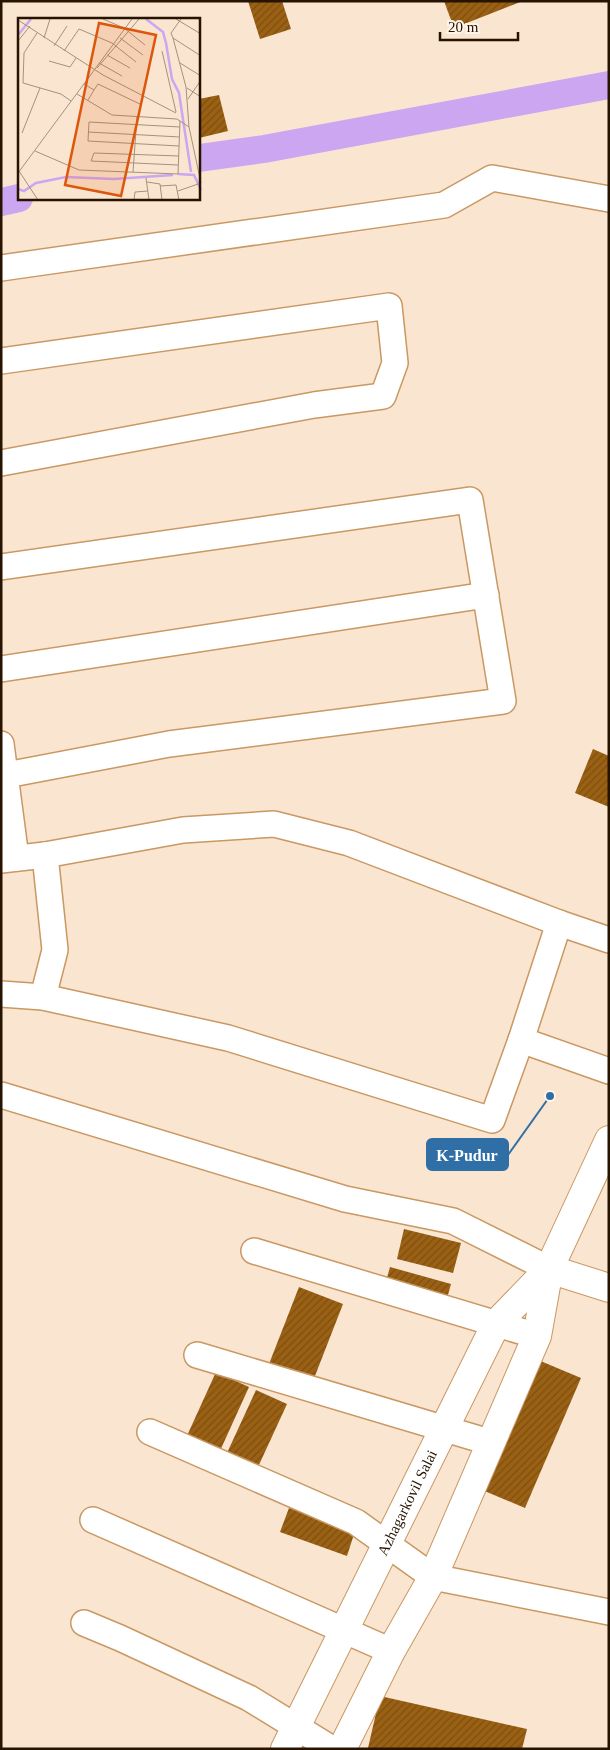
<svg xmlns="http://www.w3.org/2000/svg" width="610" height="1750" font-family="'Times New Roman',serif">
	<defs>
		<pattern id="building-hatch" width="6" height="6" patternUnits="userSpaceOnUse" patternTransform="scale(1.25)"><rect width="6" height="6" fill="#9a6114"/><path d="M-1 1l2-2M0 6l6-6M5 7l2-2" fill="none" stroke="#7d4f10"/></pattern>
	</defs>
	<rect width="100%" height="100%" fill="#fae5d0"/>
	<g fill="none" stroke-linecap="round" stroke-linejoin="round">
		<g stroke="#cda6f2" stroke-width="28">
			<polyline points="199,158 264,149 609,85"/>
			<polyline points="1,202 19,198"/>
		</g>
	</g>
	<g fill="url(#building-hatch)">
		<polygon points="248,1 282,1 291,29 260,39"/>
		<polygon points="444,1 523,1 454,28"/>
		<polygon points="219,95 228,131 199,138 199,99"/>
		<polygon points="593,749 609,756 609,807 575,793"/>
		<polygon points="404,1229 461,1243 453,1273 397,1259"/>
		<polygon points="390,1267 451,1284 446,1302 385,1285"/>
		<polygon points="299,1287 343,1304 313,1381 269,1364"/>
		<polygon points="531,1357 581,1378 525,1508 475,1487"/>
		<polygon points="216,1372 249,1387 219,1453 186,1438"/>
		<polygon points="256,1390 287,1404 258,1467 227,1453"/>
		<polygon points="289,1508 355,1531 347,1556 280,1532"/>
		<polygon points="380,1696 527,1729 522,1749 368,1748"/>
	</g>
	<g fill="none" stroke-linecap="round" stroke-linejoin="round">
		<g stroke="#c99863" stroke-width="28">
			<g id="minor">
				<polyline points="1,268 444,205 492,178 609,199"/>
				<polyline points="1,361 389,306 395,363 383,396 314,405 1,463"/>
				<polyline points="1,567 470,500 503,701 169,744 1,776"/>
				<polyline points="1,669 486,595"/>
				<polyline points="1,744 16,858"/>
				<polyline points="1,860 45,855 183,830 274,824 349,843 559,923 609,940"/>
				<polyline points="559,923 521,1040 609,1071"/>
				<polyline points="1,994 43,997 228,1038 492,1120 521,1040"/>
				<polyline points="43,997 55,950 45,855"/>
				<polyline points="1,1095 345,1199 453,1221 549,1269"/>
				<polyline points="254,1251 537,1336"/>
				<polyline points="197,1355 489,1442"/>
				<polyline points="150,1432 356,1522 433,1577 609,1612"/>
				<polyline points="93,1520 391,1651"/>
				<polyline points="84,1623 120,1638 249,1698 332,1749"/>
			</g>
		</g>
		<g stroke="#c99863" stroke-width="30">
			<polyline id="tertiary" points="549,1269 609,1288"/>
		</g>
		<g stroke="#c99863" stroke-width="30">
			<g id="primary">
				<path id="s1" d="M285,1749L496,1324L549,1269"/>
				<polyline points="342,1749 391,1651 433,1577 537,1336 549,1269 609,1140"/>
			</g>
		</g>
		<use href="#minor" stroke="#fff" stroke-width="25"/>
		<use href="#tertiary" stroke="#fff" stroke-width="28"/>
		<use href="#primary" stroke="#fff" stroke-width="28"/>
	</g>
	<g text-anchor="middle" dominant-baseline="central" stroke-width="4" stroke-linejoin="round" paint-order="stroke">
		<g font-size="15" fill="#261400" stroke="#fff4e9">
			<text stroke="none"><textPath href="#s1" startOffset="275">Azhagarkovil Salai</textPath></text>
		</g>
	</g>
	<g transform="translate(18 18)">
		<rect width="182" height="182" fill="#fae5d0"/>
		<path fill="none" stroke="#cda6f2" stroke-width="2.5" d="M128,1L145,14L148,25L154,61L161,75L173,154M0,17L13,1M160,156L176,157L183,172M0,171L6,173L18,165L48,159L96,161L155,157"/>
		<path fill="none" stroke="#a5917d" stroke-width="1" d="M85,1L106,10L127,27M158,1L183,16M0,2L85,57L158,95M19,15L6,35L5,65L43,76L53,83M26,20L32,1M102,20L125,37M155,20L153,15L163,1M0,23L12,8M36,28L49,8M46,33L61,11L94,25L118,44M144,33L158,94M89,37L112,50M31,43L52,49L58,40M81,45L104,58M162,45L183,58M79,50L121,1M66,66L76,72L70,82M169,70L183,79M76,72L80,66L124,87M59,76L94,97L159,101L171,109L183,165M170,81L183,62M171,109L168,69L155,20L183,38M70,114L162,119M4,115L22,70M161,128L70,123L71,104L162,109M17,133L61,152L160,156L162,103M160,147L73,143L76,135L161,138M1,153L20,182M115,154L119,99M0,155L114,1M128,160L131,182M129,164L142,166L144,182M142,168L158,167L161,182M160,173L180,166M116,182L117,174L130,173"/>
		<path fill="#de560b" fill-opacity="0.15" stroke="#de560b" stroke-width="2.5" d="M81,5L138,17L103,178L47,167Z"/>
		<rect width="182" height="182" fill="none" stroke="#261400" stroke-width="2.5"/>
	</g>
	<path fill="none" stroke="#306fa6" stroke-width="2" d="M550 1096L508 1155"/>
	<circle fill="#306fa6" stroke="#fff4e9" stroke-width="2" cx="550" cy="1096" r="5"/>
	<rect fill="#306fa6" stroke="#306fa6" stroke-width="2" x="427" y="1139" width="81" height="31" rx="5"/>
	<g font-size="16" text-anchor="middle" font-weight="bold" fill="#fff">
		<text x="467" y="1161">K-Pudur</text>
	</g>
	<rect width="610" height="1750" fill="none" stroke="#261400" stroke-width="5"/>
	<path d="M440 32v8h78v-8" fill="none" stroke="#261400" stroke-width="2.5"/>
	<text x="448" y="32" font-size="15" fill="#261400" stroke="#fff4e9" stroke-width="4" paint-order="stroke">20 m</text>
</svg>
